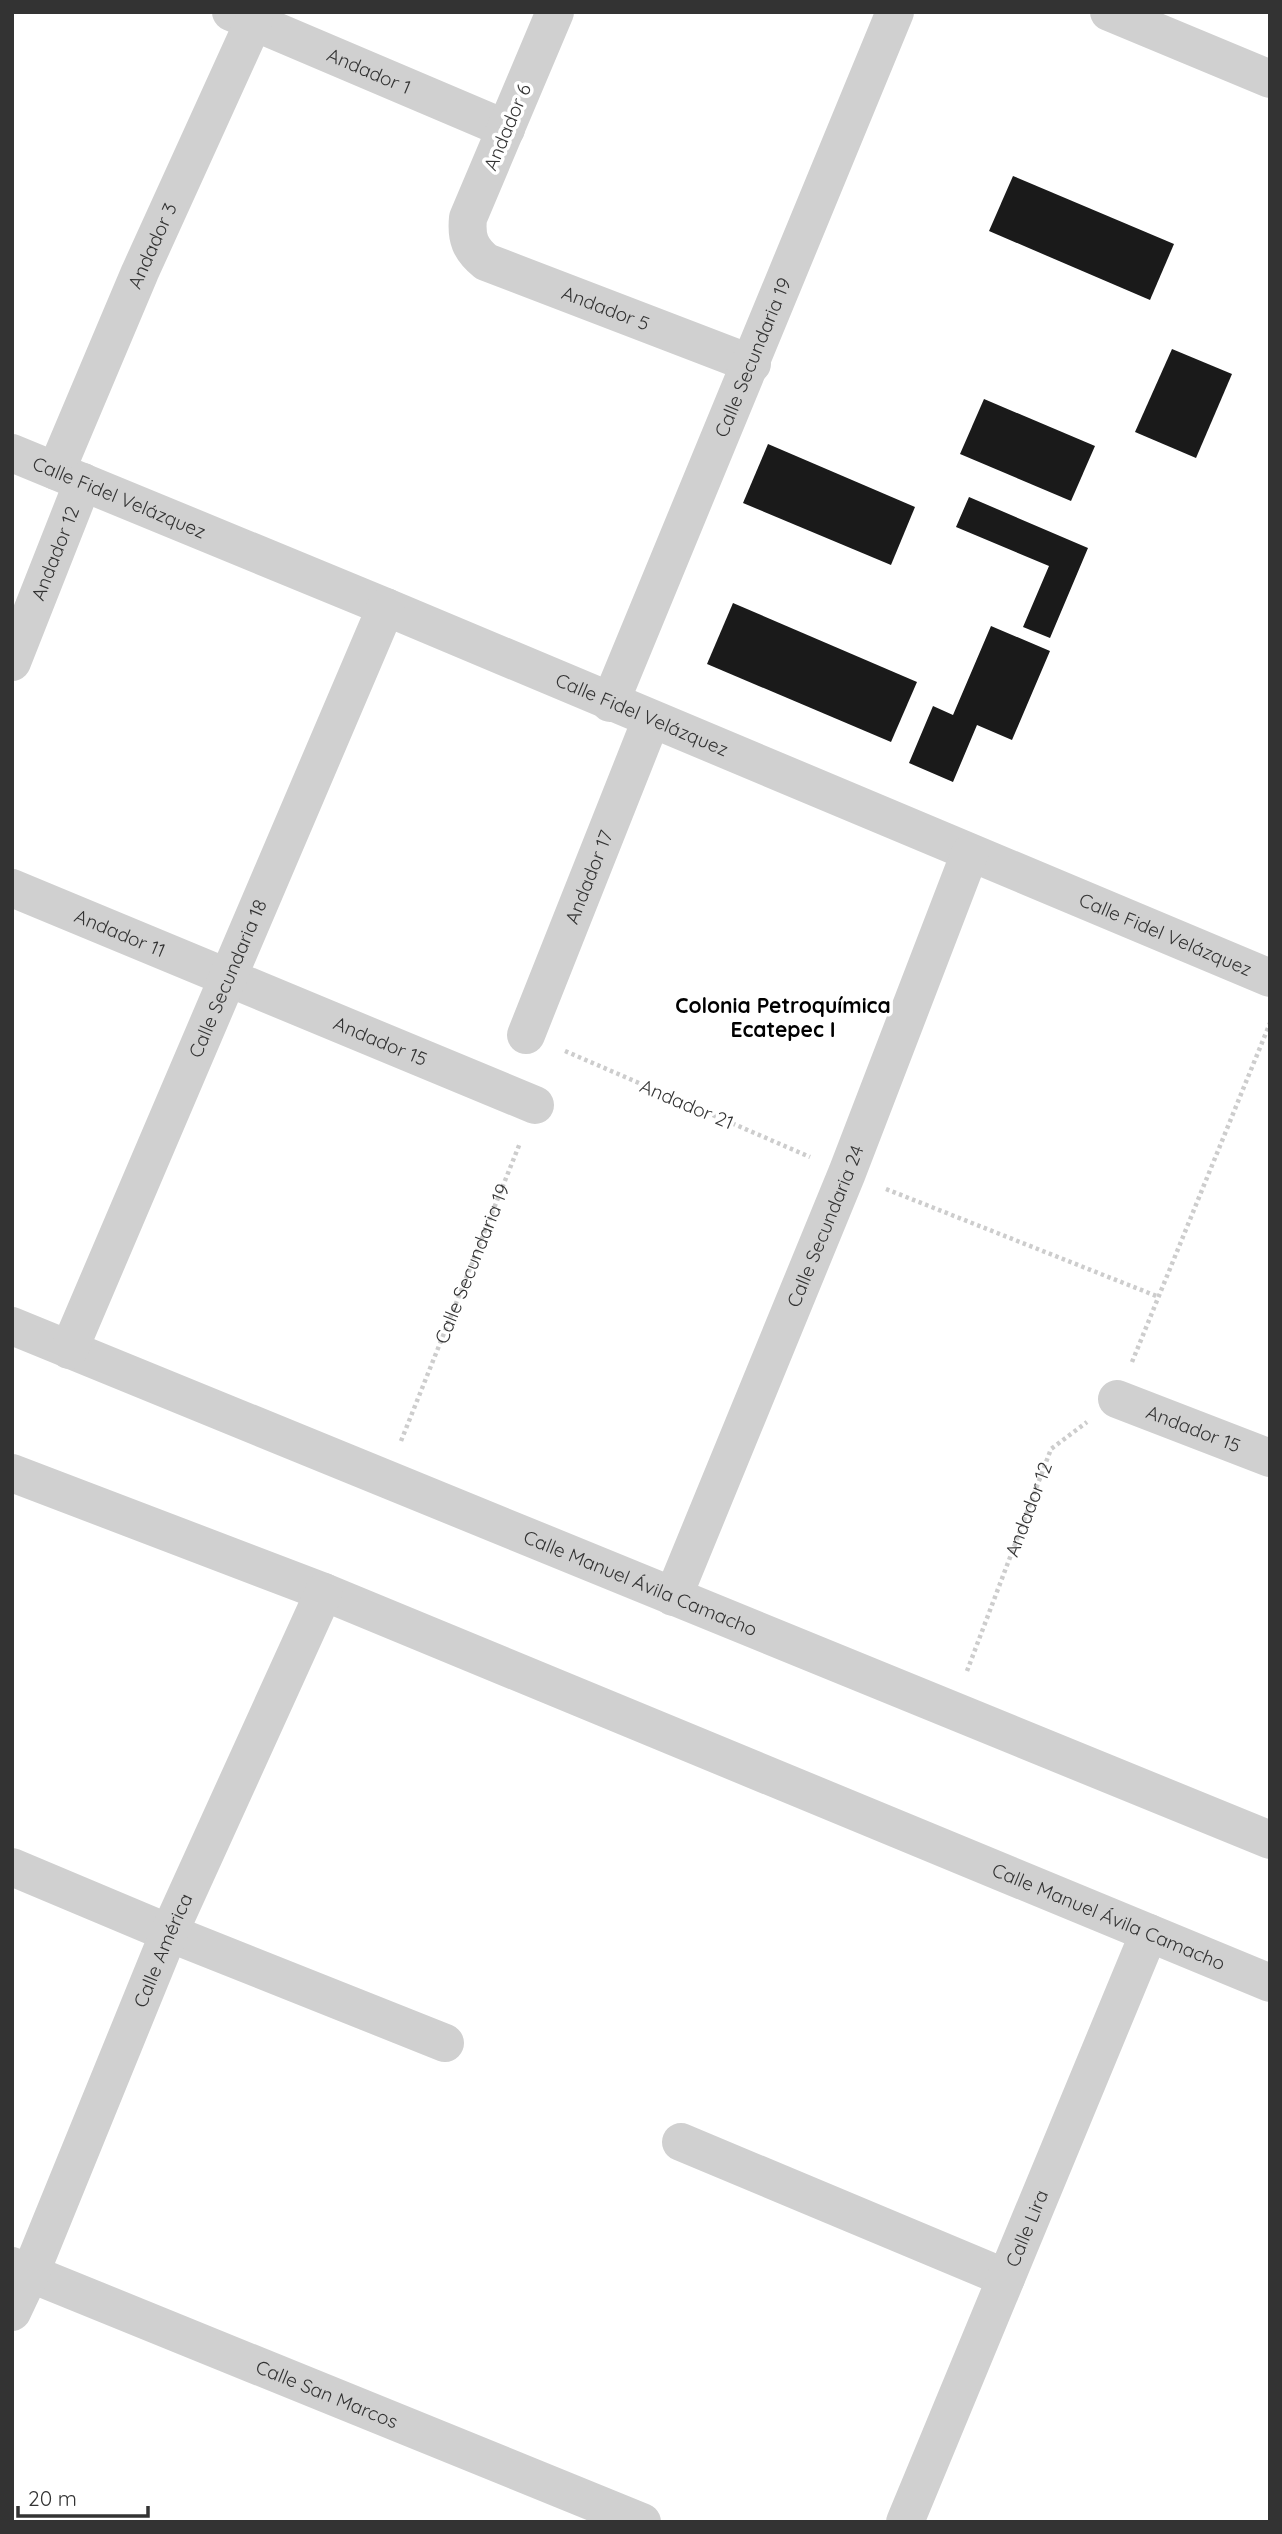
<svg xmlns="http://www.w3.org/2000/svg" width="1282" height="2534" font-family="Quicksand,sans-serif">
	<rect width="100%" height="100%" fill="#fff"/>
	<g fill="#1a1a1a">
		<polygon points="1013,176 1174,244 1150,300 989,231"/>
		<polygon points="1172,349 1232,374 1196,458 1135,432"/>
		<polygon points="984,399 1095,446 1071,501 960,454"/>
		<polygon points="768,444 915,507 891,565 743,503"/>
		<polygon points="969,497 1088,548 1050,638 1023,627 1049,566 956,527"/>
		<polygon points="733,603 917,682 891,742 707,664"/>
		<polygon points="991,626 1050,651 1012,740 977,725 953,782 909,763 933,706 953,715"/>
	</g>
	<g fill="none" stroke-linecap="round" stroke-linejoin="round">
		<g stroke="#cdcdcd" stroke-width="4.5" stroke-dasharray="3.5 3.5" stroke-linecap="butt">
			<polyline points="565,1051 810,1157"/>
			<polyline points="886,1189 1159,1297"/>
			<polyline points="1132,1362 1270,1023"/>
			<path id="s1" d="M401,1441L520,1143"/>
			<path id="s2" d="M967,1671L1051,1449L1087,1422"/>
		</g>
		<g stroke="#d0d0d0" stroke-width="38">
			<path id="s3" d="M231,12L506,129"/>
			<path id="s4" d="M555,12L468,218C466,238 470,249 486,262L752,364"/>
			<polyline points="1109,12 1270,79"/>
			<path id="s5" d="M12,453L386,607L1270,978"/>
			<path id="s6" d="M56,471L140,272L254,21"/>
			<path id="s7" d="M12,662L83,482"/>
			<path id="s8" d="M610,703L895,12"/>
			<path id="s9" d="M12,888L535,1105"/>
			<path id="s10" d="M526,1035L651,720"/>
			<path id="s11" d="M12,1326L1270,1840"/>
			<path id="s12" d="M69,1350L386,607"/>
			<path id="s13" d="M1117,1399L1270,1458"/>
			<path id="s14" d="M12,1473L324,1592L1270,1983"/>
			<path id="s15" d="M673,1597L847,1173L970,853"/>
			<polyline points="12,1867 169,1933 445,2043"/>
			<polyline points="681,2142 1006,2278"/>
			<path id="s16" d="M12,2266L642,2522"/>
			<path id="s17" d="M12,2312L30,2274L169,1933L324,1592"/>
			<path id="s18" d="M905,2522L1149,1933"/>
		</g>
	</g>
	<g text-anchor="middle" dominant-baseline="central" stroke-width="7" stroke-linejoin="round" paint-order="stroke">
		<g font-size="19" fill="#333" stroke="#fff">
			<text stroke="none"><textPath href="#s3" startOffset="150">Andador 1</textPath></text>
			<text transform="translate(507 127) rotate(-67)">Andador 6</text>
			<text stroke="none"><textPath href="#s6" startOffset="245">Andador 3</textPath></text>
			<text stroke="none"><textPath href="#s4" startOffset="402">Andador 5</textPath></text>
			<text stroke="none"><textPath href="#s8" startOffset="374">Calle Secundaria 19</textPath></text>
			<text stroke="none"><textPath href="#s5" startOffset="116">Calle Fidel Velázquez</textPath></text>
			<text stroke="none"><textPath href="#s7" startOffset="117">Andador 12</textPath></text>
			<text stroke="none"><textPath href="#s5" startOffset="682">Calle Fidel Velázquez</textPath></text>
			<text stroke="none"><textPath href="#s10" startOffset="170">Andador 17</textPath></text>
			<text stroke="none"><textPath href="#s9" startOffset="117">Andador 11</textPath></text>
			<text stroke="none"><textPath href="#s5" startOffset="1250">Calle Fidel Velázquez</textPath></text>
			<text stroke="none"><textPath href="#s12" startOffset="404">Calle Secundaria 18</textPath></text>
			<text stroke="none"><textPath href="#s9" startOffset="399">Andador 15</textPath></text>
			<text transform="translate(687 1104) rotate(23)">Andador 21</text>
			<text stroke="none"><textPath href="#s15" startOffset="401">Calle Secundaria 24</textPath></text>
			<text stroke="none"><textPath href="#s1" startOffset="191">Calle Secundaria 19</textPath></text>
			<text stroke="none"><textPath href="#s13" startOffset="82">Andador 15</textPath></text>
			<text stroke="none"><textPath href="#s2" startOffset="173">Andador 12</textPath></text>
			<text stroke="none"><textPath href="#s11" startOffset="679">Calle Manuel Ávila Camacho</textPath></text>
			<text stroke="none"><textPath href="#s14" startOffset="1183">Calle Manuel Ávila Camacho</textPath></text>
			<text stroke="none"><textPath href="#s17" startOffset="392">Calle América</textPath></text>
			<text stroke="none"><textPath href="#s18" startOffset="318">Calle Lira</textPath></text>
			<text stroke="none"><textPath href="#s16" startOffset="340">Calle San Marcos</textPath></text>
		</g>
		<g font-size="21" font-weight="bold" fill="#000" stroke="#fff">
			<text x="783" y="1005">Colonia Petroquímica<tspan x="783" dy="24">Ecatepec I</tspan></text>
		</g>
	</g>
	<rect width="1282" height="2534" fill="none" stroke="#333333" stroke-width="28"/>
	<path d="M18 2506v10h130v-10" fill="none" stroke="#333333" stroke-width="3.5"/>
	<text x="28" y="2506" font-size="21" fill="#333333" stroke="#ffffff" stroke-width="5" paint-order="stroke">20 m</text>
</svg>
